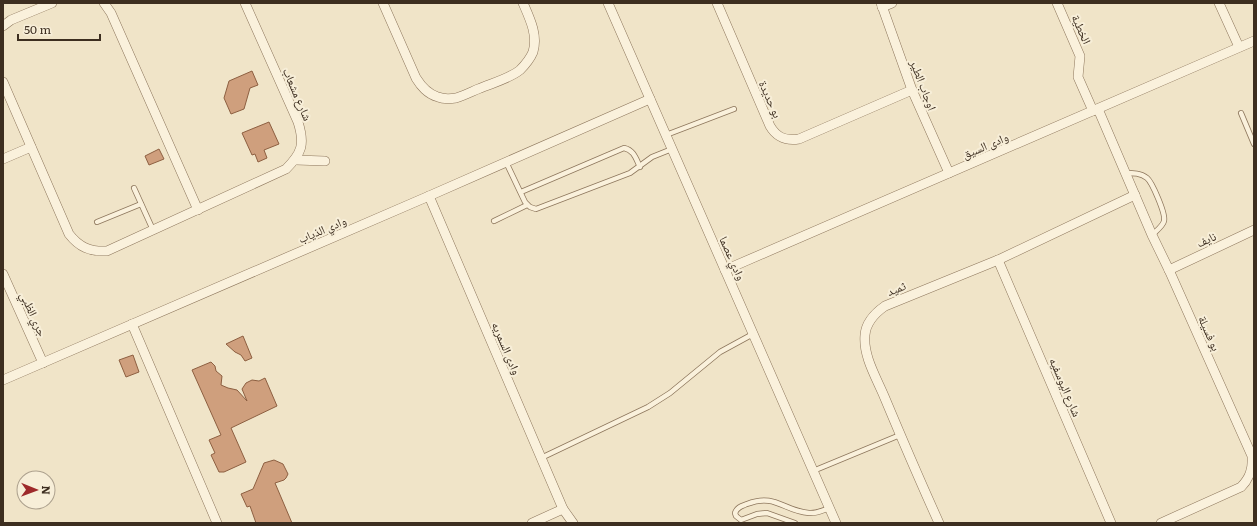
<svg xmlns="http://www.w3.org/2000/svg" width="1257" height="526" font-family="Literata,'Noto Naskh Arabic',serif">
	<rect width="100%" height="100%" fill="#f0e4c8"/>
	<g fill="#cf9f7d" stroke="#8d5f41">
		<polygon points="252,71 258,85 250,88 244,109 231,114 224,98 229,81"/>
		<polygon points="269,122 279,144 264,150 267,158 258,162 255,154 252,155 242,133"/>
		<polygon points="159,149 164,159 149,165 145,156"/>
		<polygon points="243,336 252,358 245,361 241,355 235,352 226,344"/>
		<polygon points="133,355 139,372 126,377 119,360"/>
		<polygon points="211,362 215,366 216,371 222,376 221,385 228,388 237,390 247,401 242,389 246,383 252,380 259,381 265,378 277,406 231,428 246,462 224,472 219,472 211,455 215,453 209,440 221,435 192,370"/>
		<polygon points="274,460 283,464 288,474 286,478 284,480 275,483 292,523 256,523 250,506 247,507 241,494 253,489 264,463"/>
	</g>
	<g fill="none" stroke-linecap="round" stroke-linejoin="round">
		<g stroke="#8d765c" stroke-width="6">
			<g id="lane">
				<polyline points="1241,113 1254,144"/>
				<polyline points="666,135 734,109"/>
				<polyline points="506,162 525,202 530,207 536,209 630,173 652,157 672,149"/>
				<path d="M1125,173C1133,173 1141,173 1147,178C1152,182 1166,214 1164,221C1163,226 1156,231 1152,235"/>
				<polyline points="134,188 153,230"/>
				<path d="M521,192L624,148C634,150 636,159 640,167"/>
				<polyline points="494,221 527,205"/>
				<polyline points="97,222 141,204"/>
				<polyline points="541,458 648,407 670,393 720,352 753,334"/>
				<polyline points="813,471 900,435"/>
				<path d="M795,523L767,513L757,514L741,520L736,516L735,513C737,507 742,506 747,504C776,493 783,511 809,513C816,514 823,510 830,508"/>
			</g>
		</g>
		<g stroke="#8d765c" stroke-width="10">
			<g id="street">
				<polyline points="104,3 111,13 198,210"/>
				<path d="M383,3L416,78C421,86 427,94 438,97C443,99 450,99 456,98C463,96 471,92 478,89C492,83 509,79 520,70C525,65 530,59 533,52C538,35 530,19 523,3"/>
				<polyline points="608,3 836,523"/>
				<path d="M717,3L770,126C777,138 786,141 799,139L912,90"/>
				<polyline points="881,3 912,90 949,173"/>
				<polyline points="1057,3 1080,56 1078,77 1093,111"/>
				<polyline points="1219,3 1239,47"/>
				<polyline points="882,7 892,3"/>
				<polyline points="3,26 11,20 52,3"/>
				<path d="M3,82L69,234C79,247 90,252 107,251L286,169C302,153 305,144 298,122L245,3"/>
				<path d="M1098,109L1152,235L1169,270L1252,456C1253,469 1250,478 1241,487L1161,523"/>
				<polyline points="3,159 31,147"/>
				<polyline points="296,160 325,161"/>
				<polyline points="429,196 563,509 573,523"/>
				<polyline points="998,260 1111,523"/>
				<polyline points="725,270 1254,41"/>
				<polyline points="1169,270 1254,230"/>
				<polyline points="3,274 43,363"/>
				<polyline points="132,324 217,523"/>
				<polyline points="3,380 429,196 650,99"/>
				<polyline points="532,523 563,509"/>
				<path d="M939,523C920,481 902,439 884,396C876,377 863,356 865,335C866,322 875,313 885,306L998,260L1135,195"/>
			</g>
		</g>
		<use href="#lane" stroke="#faf1dc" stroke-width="4.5"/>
		<use href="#street" stroke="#faf1dc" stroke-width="9"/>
	</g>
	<g text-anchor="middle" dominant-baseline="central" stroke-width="4" stroke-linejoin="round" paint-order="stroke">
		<g font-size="12" fill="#3d2e20" stroke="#f7eed8">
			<text transform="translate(1082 29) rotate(66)">الخطية</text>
			<text transform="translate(924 85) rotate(69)">اوجاب الطير</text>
			<text transform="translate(298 94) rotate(67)">شارع مشعاب</text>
			<text transform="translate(771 99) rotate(66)">بو حديدة</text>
			<text transform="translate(985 145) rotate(-23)">وادى السيق</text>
			<text transform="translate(322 229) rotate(-23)">وادي الذياب</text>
			<text transform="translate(1206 239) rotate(-25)">نايف</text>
			<text transform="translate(733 258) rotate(66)">وادي عصما</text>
			<text transform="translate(896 288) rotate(-22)">ثميد</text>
			<text transform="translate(34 314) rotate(66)">جري الظبي</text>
			<text transform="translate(1210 333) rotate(66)">بو فسيلة</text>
			<text transform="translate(507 348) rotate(67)">وادى السمريه</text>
			<text transform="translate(1066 387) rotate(67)">شارع اليوسفيه</text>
		</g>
	</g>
	<rect width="1257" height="526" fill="none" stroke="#3d2e20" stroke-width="8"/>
	<g transform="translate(36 490) rotate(91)"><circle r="19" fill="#f7eed8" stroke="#ada18e"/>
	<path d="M0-3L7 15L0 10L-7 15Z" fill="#9e2a2b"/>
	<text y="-6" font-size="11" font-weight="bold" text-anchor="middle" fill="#3d2e20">N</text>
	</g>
	<path d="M18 34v6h82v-6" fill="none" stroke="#3d2e20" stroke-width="2"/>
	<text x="24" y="34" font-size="12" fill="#3d2e20" stroke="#f7eed8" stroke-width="3" paint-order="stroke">50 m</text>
</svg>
